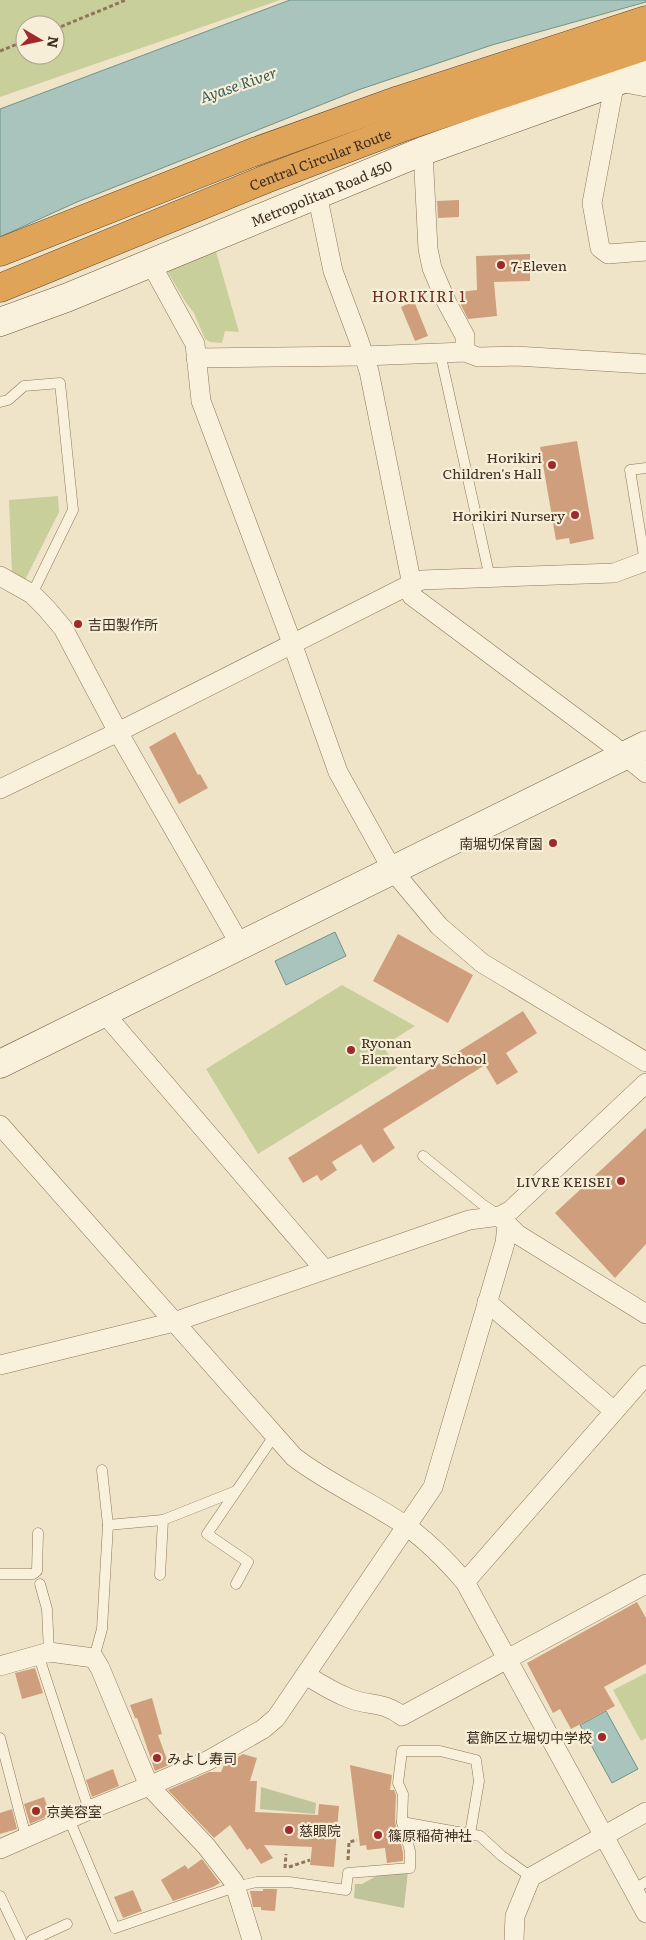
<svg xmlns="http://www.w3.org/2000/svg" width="646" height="1940" font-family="Literata,'Noto Sans JP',serif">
	<rect width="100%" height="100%" fill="#f0e4c8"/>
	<g fill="#c9cf9b" fill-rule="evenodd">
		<path d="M0,0H280L0,97ZM25,25H55V55H25Z"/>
		<polygon points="215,248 239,332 225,331 222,343 210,342 205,339 194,313 185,301 167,271"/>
		<polygon points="58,496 59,512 25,580 12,573 9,500"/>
		<polygon points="342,985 415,1026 383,1046 397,1068 258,1154 206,1069"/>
		<polygon points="646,1673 646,1738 641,1741 613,1690"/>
	</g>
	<g fill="#bfc49a">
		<polygon points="261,1787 316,1803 315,1814 260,1809"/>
		<polygon points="408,1871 404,1908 354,1898 355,1884 362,1884 382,1873"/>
	</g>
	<g fill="#a9c4bc" stroke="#6f938a">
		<polygon points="290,0 646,0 646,2 492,45 358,90 77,202 0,237 0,109"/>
		<polygon points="335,932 346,956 286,985 275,961"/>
		<polygon points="606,1711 638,1769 612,1783 580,1725"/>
	</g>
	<g fill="#cf9f7d">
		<polygon points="459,200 459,217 438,218 437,201"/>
		<polygon points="530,254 530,281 494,282 497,316 468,319 460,303 459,292 477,290 476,256"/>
		<polygon points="414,301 428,336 415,341 401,307"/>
		<polygon points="577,441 594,539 570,544 569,538 556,540 540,447"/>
		<polygon points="175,732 198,775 200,774 208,788 179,804 149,747"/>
		<polygon points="398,934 473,975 448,1023 373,981"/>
		<polygon points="523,1011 537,1033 506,1053 518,1072 497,1085 485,1065 383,1129 395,1148 373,1163 361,1144 332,1162 337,1170 321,1181 317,1175 303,1183 288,1158"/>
		<polygon points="646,1128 646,1244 615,1278 555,1213"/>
		<polygon points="637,1602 646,1618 646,1664 604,1687 615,1706 571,1729 560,1709 553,1713 527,1663"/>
		<polygon points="35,1668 43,1693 22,1699 15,1673"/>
		<polygon points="152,1698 162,1734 158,1735 169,1765 155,1771 137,1718 135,1718 130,1705"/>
		<polygon points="243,1754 257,1758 250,1781 257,1781 255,1812 318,1815 319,1804 339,1806 334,1867 310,1865 312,1847 264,1845 273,1858 261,1864 250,1848 247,1850 230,1825 214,1838 168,1790 209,1772 221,1772 224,1765"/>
		<polygon points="350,1765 392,1775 390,1790 394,1790 396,1795 395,1822 403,1852 403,1861 387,1863 385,1848 367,1850 366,1845 360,1846"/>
		<polygon points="113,1769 119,1786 92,1797 86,1780"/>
		<polygon points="44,1797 50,1815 30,1824 24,1804"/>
		<polygon points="12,1809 17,1829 0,1834 0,1813"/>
		<polygon points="202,1859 220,1883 213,1887 173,1901 161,1880 185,1865 188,1869"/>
		<polygon points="263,1889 277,1889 275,1911 261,1910 261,1907 253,1907 250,1891 263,1891"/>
		<polygon points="133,1890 142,1911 123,1918 114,1897"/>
	</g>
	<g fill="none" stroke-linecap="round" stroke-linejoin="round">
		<g stroke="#8d765c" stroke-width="11">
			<g id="lane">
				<polyline points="440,353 490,578"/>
				<polyline points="0,402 8,400 24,386 60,383 73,510 32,594"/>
				<polyline points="645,562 630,470 646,468"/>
				<polyline points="423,1156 482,1204 497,1214"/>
				<polyline points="108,1525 163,1520"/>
				<polyline points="0,1574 33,1574 37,1571 38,1533"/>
				<polyline points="160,1575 163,1520 236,1491"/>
				<polyline points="40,1584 47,1609 49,1652"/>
				<polyline points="236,1584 248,1562 207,1534 274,1436"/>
				<polyline points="38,1654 89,1810"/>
				<polyline points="94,1658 102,1629 108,1525 102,1470"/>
				<polyline points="0,1738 26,1837"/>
				<polyline points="69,1819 115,1928 235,1887 257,1882 289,1882 346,1890 348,1873 410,1868 410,1851 402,1822 480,1836 502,1856 531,1877"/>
				<polyline points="402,1822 403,1794 398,1783 402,1751 440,1751 476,1760 479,1781 470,1834"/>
				<polyline points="633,1890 646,1882"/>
				<polyline points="0,1896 21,1940"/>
				<polyline points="32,1940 67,1924"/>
			</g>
		</g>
		<g stroke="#8d765c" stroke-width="20">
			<g id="street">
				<polyline points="646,87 615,81 592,203 600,248 608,254 646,251"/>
				<polyline points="423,151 428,249 432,268 446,301 465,336 465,352"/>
				<polyline points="317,194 333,271 358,338 369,371 410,575 412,596 612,745 646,773"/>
				<polyline points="150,262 195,344 201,401 292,643 338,772 393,871 439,926 482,963 646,1062"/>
				<polyline points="196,358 364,356 465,352 478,357 516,356 646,364"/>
				<polyline points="0,576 32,594 46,608 63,628 118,732 241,946"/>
				<polyline points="0,789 118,732 411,584 422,580 614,573 646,561"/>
				<polyline points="104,1013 324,1269"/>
				<path d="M0,1125L294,1457C329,1484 370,1501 406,1526C429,1542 447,1561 465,1582L646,1913"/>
				<polyline points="502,1219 517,1234 646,1314"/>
				<polyline points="487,1302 614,1411"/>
				<polyline points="0,1365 174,1322 469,1220 500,1216 511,1210 646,1083"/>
				<polyline points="465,1582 646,1375"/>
				<polyline points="0,1666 49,1652 94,1658 100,1668 149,1786 206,1846 234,1882 252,1940"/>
				<path d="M306,1675C320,1684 335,1693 351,1699C370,1706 385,1702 402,1716L646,1584"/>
				<polyline points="0,1849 89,1810 149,1786 209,1760 263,1729 276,1718 433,1487 505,1243 507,1226"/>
				<polyline points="514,1940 515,1916 531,1877 646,1812"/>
			</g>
		</g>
		<g stroke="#6f573f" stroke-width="29">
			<g id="secondary">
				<path id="s1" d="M0,322L66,298L423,151L646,71"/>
				<polyline points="0,1064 646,745"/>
			</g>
		</g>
		<g stroke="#5b4430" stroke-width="29">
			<g id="highway">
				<polyline points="0,252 254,152 399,100 646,20"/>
				<path id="s2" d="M0,288L266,179L404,127L646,46"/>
			</g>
		</g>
		<g stroke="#8d765c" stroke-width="3" stroke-dasharray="4 2.5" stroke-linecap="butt">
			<polyline points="55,29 126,0"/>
			<polyline points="0,51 25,41"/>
			<polyline points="348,1860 349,1842 357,1840"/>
			<polyline points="289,1867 310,1860"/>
			<polyline points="285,1868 286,1854"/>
		</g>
		<use href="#lane" stroke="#faf1dc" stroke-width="10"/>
		<use href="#street" stroke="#faf1dc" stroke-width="19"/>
		<use href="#secondary" stroke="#faf1dc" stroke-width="28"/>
		<use href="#highway" stroke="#e0a458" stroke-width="28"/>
	</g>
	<g fill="#9e2a2b" stroke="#f7eed8" stroke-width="2">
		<circle cx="501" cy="265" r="5"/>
		<circle cx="552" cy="465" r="5"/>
		<circle cx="575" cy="515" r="5"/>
		<circle cx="78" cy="624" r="5"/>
		<circle cx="553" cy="843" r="5"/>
		<circle cx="351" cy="1050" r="5"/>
		<circle cx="621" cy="1181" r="5"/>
		<circle cx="602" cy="1737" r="5"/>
		<circle cx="157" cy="1758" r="5"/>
		<circle cx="36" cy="1811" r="5"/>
		<circle cx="289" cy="1830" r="5"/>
		<circle cx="378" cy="1835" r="5"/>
	</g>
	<g text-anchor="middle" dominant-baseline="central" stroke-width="4.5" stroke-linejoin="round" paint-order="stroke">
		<g font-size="14" fill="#3d2e20" stroke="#f7eed8">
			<text stroke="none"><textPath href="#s2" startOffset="345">Central Circular Route</textPath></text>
			<text stroke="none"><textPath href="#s1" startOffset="346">Metropolitan Road 450</textPath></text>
		</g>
		<g font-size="14" fill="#3d2e20" stroke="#f7eed8" text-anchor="start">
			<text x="511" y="265">7-Eleven</text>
			<text x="542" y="457" text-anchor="end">Horikiri<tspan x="542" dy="16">Children's Hall</tspan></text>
			<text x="565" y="515" text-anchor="end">Horikiri Nursery</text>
			<text x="88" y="624">吉田製作所</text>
			<text x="543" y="843" text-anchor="end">南堀切保育園</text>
			<text x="361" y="1042">Ryonan<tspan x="361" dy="16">Elementary School</tspan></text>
			<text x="611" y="1181" text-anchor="end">LIVRE KEISEI</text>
			<text x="592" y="1737" text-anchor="end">葛飾区立堀切中学校</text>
			<text x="167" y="1758">みよし寿司</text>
			<text x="46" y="1811">京美容室</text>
			<text x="299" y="1830">慈眼院</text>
			<text x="388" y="1835">篠原稲荷神社</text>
		</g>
		<g font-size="15" font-style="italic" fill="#2f5d5a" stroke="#f7eed8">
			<text transform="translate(238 84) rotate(-19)">Ayase River</text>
		</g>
		<g font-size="15" letter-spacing="1" fill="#6b2e1e" stroke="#f7eed8">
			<text x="419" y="295">HORIKIRI 1</text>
		</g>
	</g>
	<g transform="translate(40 40) rotate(99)"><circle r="24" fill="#f7eed8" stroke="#ada18e"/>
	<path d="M0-4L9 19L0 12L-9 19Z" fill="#9e2a2b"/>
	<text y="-8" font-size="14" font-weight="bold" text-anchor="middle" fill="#3d2e20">N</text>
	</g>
</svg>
